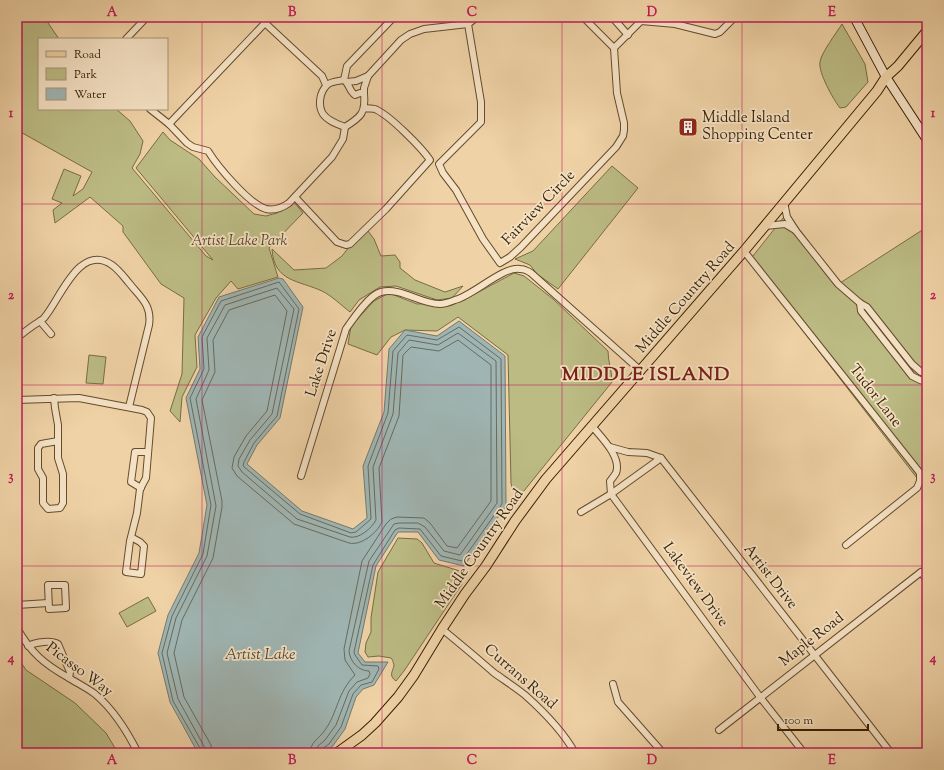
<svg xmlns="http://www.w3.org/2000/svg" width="944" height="770" font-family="'Sorts Mill Goudy',serif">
	<rect width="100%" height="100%" fill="#efd2a6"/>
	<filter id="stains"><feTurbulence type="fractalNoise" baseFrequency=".005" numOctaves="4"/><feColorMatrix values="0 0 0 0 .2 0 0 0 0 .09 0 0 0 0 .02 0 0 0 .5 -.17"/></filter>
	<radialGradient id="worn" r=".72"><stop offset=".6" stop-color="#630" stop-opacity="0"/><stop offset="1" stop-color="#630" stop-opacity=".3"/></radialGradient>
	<g fill="#bcbb84" stroke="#786c43">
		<polygon points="17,17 44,17 59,39 39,39 39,109 116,109 130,121 143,141 140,154 132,168 206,256 213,260 136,168 163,132 170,140 199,159 215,177 254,214 266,216 277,213 294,202 303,213 269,248 278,277 238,289 231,281 216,298 195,335 197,367 182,397 180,422 170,411 182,374 184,298 161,284 123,232 123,226 90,197 55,223 53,210 62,203 52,199 64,169 81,176 73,196 83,189 92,172 17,130"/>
		<path d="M842,24L865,64L868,82L846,107L840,108C833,99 818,72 820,62C821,53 837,32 842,24Z"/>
		<polygon points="612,166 638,188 558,289 537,274 530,265 515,259 533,251"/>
		<polygon points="787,213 840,283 927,227 927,491 749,261"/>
		<path d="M368,231L374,239L381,256L395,255L400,262V268L415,280L445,292L463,286L452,298L437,300L396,286L380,287L359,300L350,312C341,305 332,296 322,291C298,280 274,282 272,249L294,270L326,268L342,256L349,247Z"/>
		<path d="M514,273L524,276L553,299L608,351C608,362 612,371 612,382L519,497L513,491L511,483L508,355L458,317L437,331L405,330L391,337L377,355L348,344L351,326L374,301L389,293L417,304L460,302Z"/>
		<polygon points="89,355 106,357 103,384 86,383"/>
		<path d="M398,538L417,539L422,543L434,563L463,572L462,584L404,671L396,681C388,675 393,672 394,665C394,665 392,658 391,658L379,656L368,657L365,652L366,643L371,632V618L378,572Z"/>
		<polygon points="148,597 156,611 127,627 119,613"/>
		<polygon points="17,656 26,670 75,703 106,733 118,753 17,753"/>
	</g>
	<polygon fill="#9fb5b3" stroke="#75796c" points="279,278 283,279 303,307 280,418 257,445 247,464 302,511 353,529 367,518 363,466 384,412 389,349 405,330 437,336 459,321 505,356 506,506 464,566 439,560 418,532 398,532 376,566 358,653 365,662 388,662 374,685 363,689 356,697 345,729 332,747 322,753 198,753 170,702 158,653 168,615 199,553 207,505 186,398 200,369 198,337 219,297"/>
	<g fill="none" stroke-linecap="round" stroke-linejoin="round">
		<g stroke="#6a6a5a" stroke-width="1">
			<polyline points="201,753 201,750 173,701 162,653 172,616 203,554 211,505 190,398 204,369 202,337 221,301 279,282 299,309 277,416 254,443 244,462 243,466 300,514 351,533 356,532 371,519 368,466 388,413 393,351 407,335 437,340 459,327 501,359 502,504 462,561 441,556 420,529 399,528 395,530 373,565 354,652 355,655 362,665 378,666 379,669 372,682 361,685 353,694 341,727 329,744 322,749 321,753"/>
			<path d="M206,753L205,748L178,699L167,653L176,618L207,556L216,506L196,399L209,370L207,338L225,305L277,288L294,309L272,414L250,440L239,459L238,466L242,472L297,519L350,537C359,539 372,528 376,520L373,467L393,414L398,353L409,340L438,345L458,333L496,361L497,503L460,555L444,551L425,527L418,523H399L394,524L369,561L349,651C350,662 359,671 369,671L370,674L368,678L357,682L349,691L336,725L325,740L318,746L316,753"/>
			<path d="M212,753L211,745L184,697L174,653L182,620L213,558L222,507V501L202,400L215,372L213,340L229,310L275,295L287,311L267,411L246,436L234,457L232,468L237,476L294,524L349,543C361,546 377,533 382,522L379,468L399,416L403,355L411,347L439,351L458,340L491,365V501L457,548L447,546L430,523L424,518L397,517L391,519L386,524L362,561L344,649L345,660L355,675C337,693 338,712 325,730C319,739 310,742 310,753"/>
		</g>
		<g stroke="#644b2b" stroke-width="8">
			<g id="street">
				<polyline points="263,17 265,23 322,76 326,85"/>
				<polyline points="612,17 628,35"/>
				<polyline points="637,17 641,21 675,24 715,34 720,32 735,17"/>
				<polyline points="468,24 481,102 481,122 439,164 443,173 456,190 483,239 500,263 510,257 521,247 616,147 623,136 624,130 624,123 617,93 614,48 583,17"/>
				<polyline points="126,39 147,17"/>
				<polyline points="614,48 641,21"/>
				<polyline points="368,76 401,40 410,34 424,29 468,24 477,17"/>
				<path d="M344,80C349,83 349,91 355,95L360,93H364C366,113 361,117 345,127C337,124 328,121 323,114C318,106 319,93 327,85C331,81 339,81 344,80Z"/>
				<polyline points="344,80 347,66 394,17"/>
				<polyline points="347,82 356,81 368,76 364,88 364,93"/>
				<path d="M150,109L169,124L187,143L193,147L208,151C218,167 249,204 266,209C275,211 282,208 289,203L332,157L343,139L345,127"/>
				<polyline points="169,124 265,23"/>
				<path d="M295,197L337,242L346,245L350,244L386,209L430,160C421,147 391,117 377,110C374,108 369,109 365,108"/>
				<polyline points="784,202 787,217 796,231 838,284 860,303 867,307 912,364 921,372 927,374"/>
				<polyline points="765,226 785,224 795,230"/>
				<polyline points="744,251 920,473 920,481 917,488 846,545"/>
				<polyline points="860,303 861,311 912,376 920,380 927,382"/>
				<polyline points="40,321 51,334"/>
				<path d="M17,338C22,334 28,329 34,325C37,323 41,321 44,318C60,300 79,242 112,265C119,270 124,277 129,283C141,298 152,305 149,325L129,407"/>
				<polyline points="54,398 55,408 58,425 58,458 63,474 63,503 60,508 48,509 43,503 43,478 38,469 38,448 41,444 58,441"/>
				<polyline points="17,400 79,398 142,410 147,412 151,418 146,478 140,489 137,513 130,541 126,572 141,574 144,546 140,542 131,537"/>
				<path d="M592,426C601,437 622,457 616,473C614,476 612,479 610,481L611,494L760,697L804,753"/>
				<polyline points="610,447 628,452 647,453 661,458 891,753"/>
				<path d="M301,476L346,329C353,319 369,295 381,292C401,287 420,304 440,304C445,304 450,302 455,300C474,295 503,266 520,269C523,269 528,271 531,273L641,371"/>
				<polyline points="141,488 131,482 135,452 148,452"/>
				<polyline points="581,512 611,494 661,458"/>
				<polygon points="48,585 65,585 66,608 49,609"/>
				<polyline points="17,605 48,603"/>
				<path d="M17,628C31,653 44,664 69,678C77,683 87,688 95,694C114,710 127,731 138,753"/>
				<path d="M442,629C459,643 476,657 493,672C504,680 515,687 525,695C544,712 563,731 575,753"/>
				<path d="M28,646C36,642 51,640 58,644L70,672L69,678"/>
				<polyline points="613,684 618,702 663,753"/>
				<polyline points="719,730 921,572 927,580"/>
			</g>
		</g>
		<g stroke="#351e02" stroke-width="10">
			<polyline id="secondary" points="854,17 886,77 927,140"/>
		</g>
		<g stroke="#351e02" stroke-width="11">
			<polyline id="primary" points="337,753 362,735 375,723 398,697 414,675 442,629 465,594 486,566 515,521 546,479 744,251 877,91 886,77 898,66 927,31"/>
		</g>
		<use href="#street" stroke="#f5e2c5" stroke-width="6"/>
		<use href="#secondary" stroke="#f5e2c5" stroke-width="8"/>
		<use href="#primary" stroke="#efd2a6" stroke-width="9"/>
	</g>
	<path fill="none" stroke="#c2185b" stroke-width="1" stroke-opacity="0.55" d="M202,17V753M382,17V753M562,17V753M742,17V753M17,204H927M17,385H927M17,566H927"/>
	<defs>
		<g id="building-square" transform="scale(1)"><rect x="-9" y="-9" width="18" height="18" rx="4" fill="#8f2418" stroke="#f5e2c5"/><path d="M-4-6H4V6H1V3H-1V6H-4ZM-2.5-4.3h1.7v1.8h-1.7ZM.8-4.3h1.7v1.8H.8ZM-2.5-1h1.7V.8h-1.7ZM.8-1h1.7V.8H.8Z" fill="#fff"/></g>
	</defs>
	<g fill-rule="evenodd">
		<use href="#building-square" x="688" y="127"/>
	</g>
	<g text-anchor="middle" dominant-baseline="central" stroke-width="3.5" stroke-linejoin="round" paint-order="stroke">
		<g font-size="15" fill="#351e02" stroke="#f5e2c5" text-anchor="start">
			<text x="702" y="118">Middle Island<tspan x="702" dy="17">Shopping Center</tspan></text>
		</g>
		<g font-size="15" fill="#351e02" stroke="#f5e2c5">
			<text transform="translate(539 208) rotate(-46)">Fairview Circle</text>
			<text transform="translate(686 298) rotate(-49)">Middle Country Road</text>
			<text transform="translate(322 363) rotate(-72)">Lake Drive</text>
			<text transform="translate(875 396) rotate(52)">Tudor Lane</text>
			<text transform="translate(480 549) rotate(-55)">Middle Country Road</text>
			<text transform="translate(770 577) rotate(52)">Artist Drive</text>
			<text transform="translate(695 585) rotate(54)">Lakeview Drive</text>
			<text transform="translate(812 640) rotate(-38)">Maple Road</text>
			<text transform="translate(79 670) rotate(37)">Picasso Way</text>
			<text transform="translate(520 677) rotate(41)">Currans Road</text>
		</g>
		<g font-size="15" font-style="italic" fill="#574522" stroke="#f5e2c5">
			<text x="239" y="241">Artist Lake Park</text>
		</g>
		<g font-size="16" font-style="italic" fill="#554b37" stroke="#f5e2c5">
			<text x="260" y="655">Artist Lake</text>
		</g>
		<g font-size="19" font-weight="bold" letter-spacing="1" fill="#7a1f14" stroke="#f5e2c5">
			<text x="646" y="375">MIDDLE ISLAND</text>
		</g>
	</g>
	<rect width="944" height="770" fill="none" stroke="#efd2a6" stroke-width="44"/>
	<rect x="38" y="38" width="130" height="72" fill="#f5e2c5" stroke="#a89477"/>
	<rect x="46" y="51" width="20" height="6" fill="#efd2a6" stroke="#a89477"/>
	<text x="74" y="58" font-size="12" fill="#351e02">Road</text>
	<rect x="46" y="68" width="20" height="12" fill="#bcbb84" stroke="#a89477"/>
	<text x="74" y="78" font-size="12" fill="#351e02">Park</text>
	<rect x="46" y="88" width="20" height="12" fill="#9fb5b3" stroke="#a89477"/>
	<text x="74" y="98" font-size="12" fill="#351e02">Water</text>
	<path d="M778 724v6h90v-6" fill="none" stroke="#351e02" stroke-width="2"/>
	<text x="784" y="724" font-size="12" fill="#351e02" stroke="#f5e2c5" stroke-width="3" paint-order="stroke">100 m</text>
	<rect x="22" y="22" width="900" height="726" fill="none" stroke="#c2185b" stroke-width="1.5"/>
	<g font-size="13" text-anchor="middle" font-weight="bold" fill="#c2185b">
		<text x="112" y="16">A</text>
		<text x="292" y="16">B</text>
		<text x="472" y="16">C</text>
		<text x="652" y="16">D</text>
		<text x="832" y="16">E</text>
		<text x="11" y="117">1</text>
		<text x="933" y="117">1</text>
		<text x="11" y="299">2</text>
		<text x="933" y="299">2</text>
		<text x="11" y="480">3</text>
		<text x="933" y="480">3</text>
		<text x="11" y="662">4</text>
		<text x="933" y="662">4</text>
		<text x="112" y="764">A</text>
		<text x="292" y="764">B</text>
		<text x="472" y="764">C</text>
		<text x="652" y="764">D</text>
		<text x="832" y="764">E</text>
	</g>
	<rect width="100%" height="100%" filter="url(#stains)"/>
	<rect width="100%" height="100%" fill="url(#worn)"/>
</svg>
